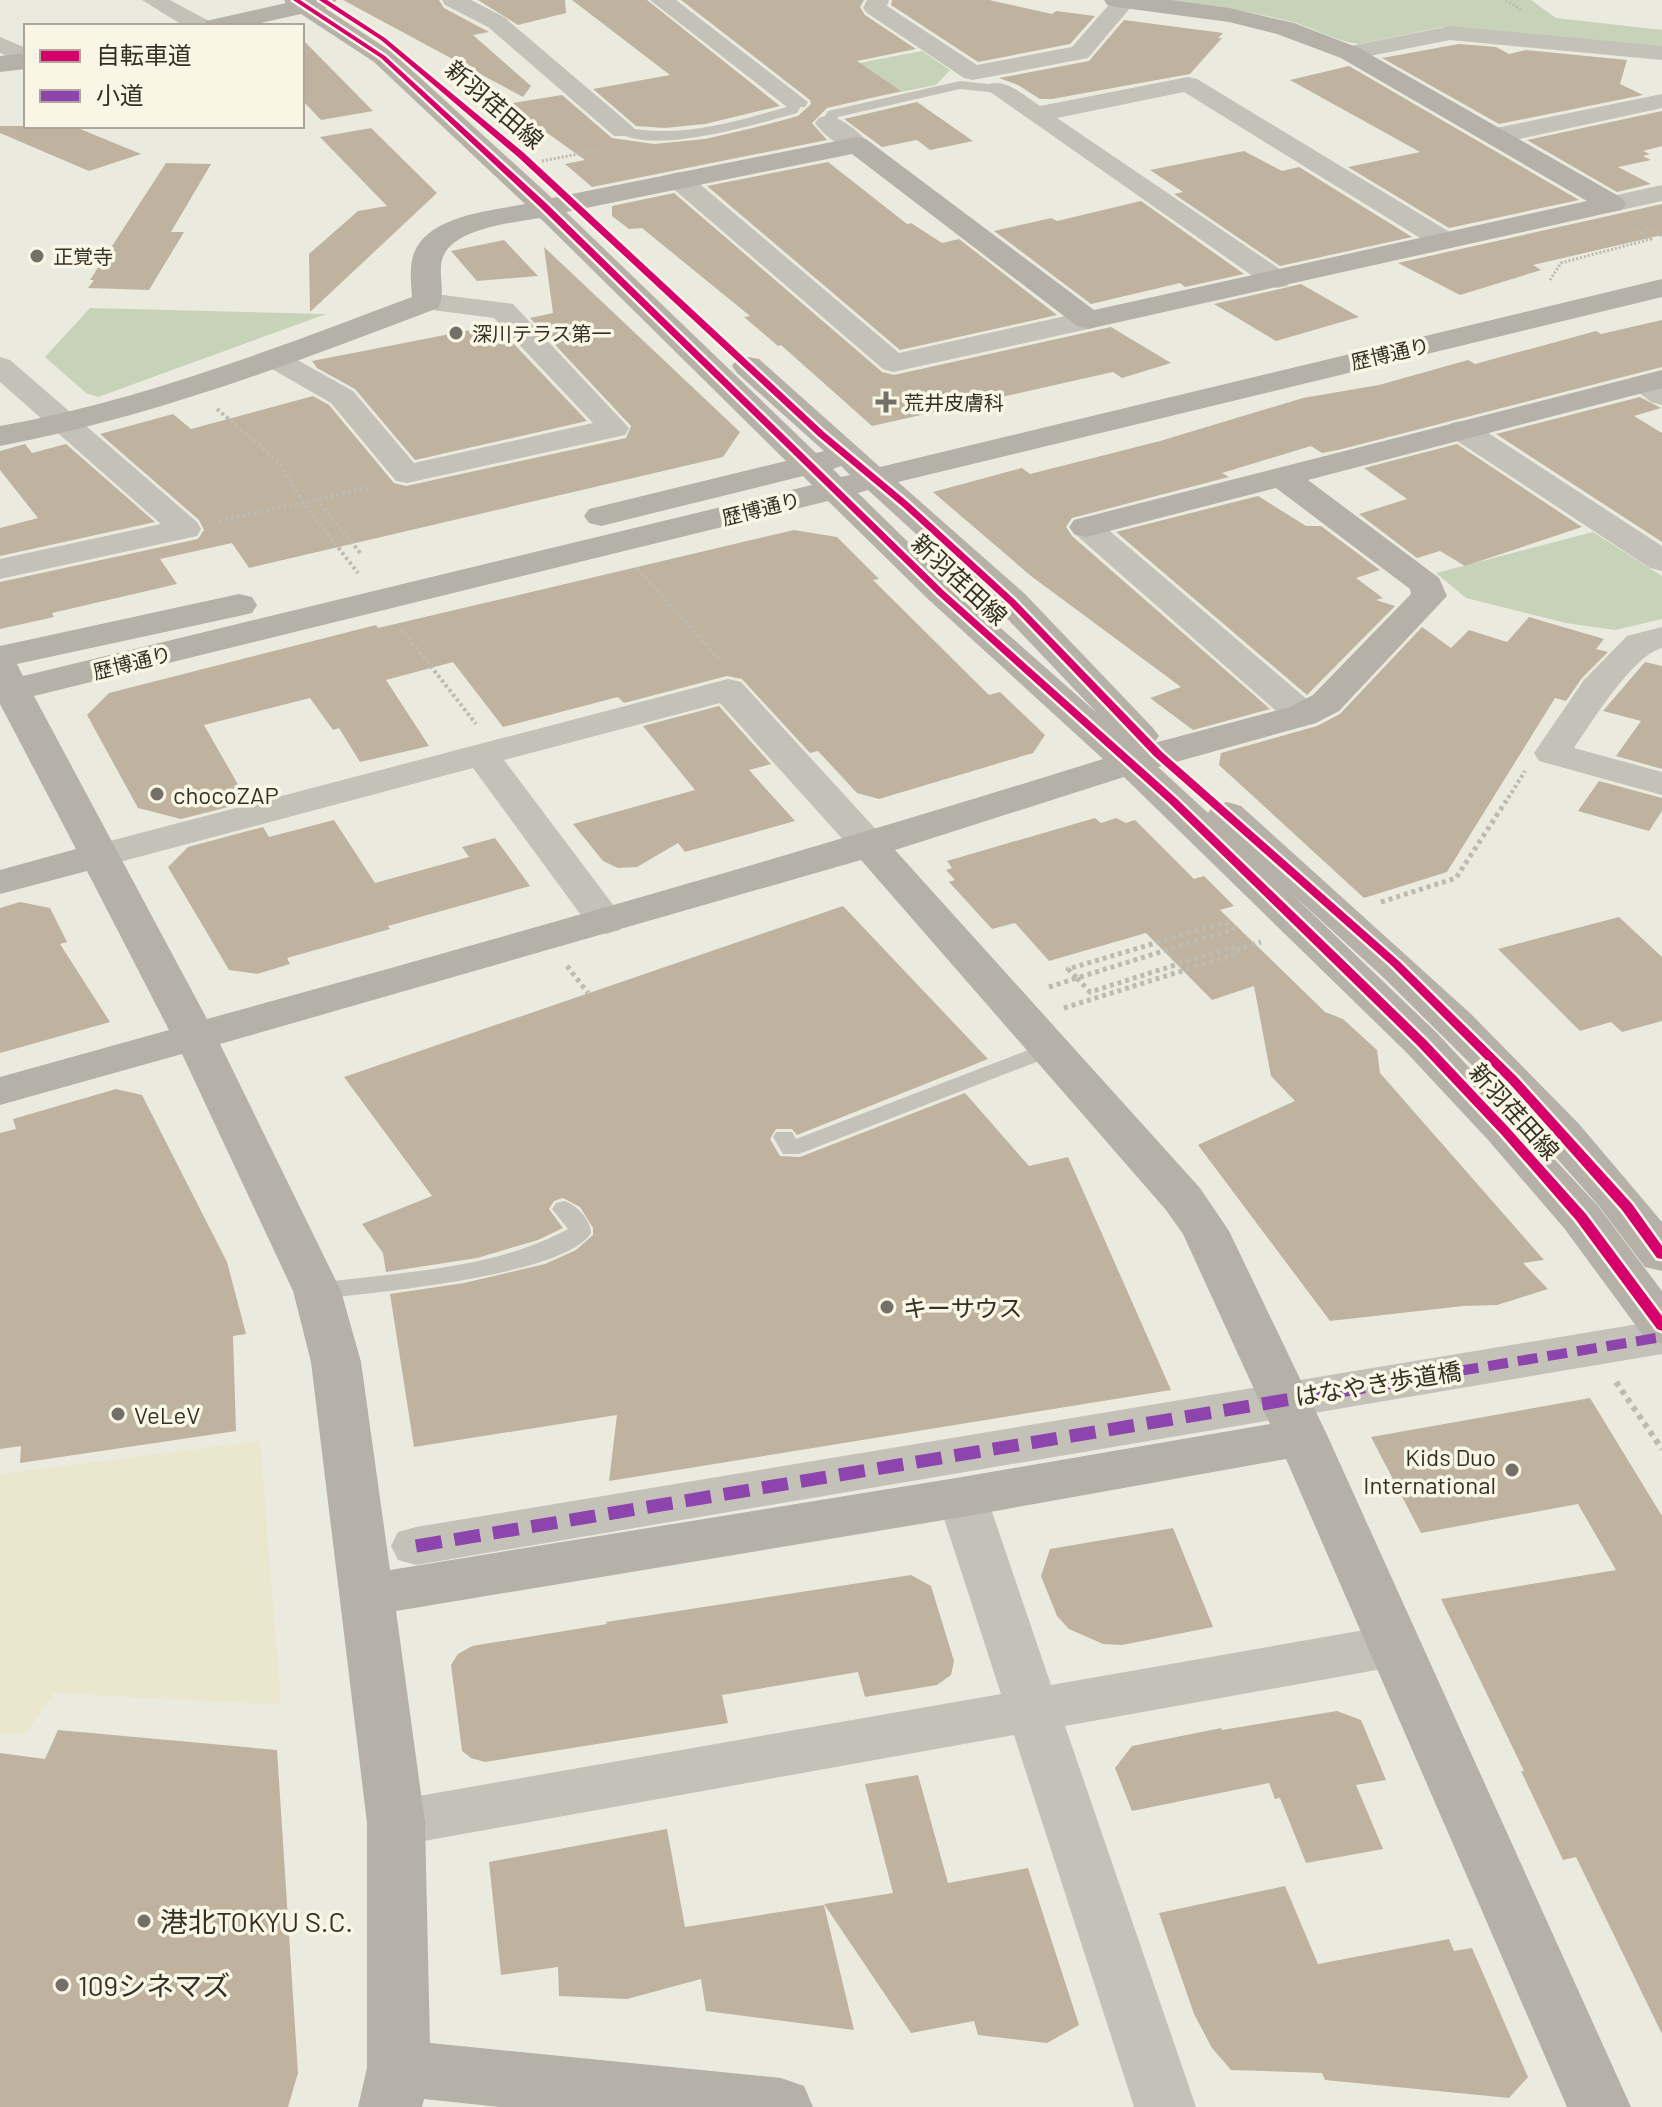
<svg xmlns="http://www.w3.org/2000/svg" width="1662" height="2107" font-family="Barlow,'Noto Sans JP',sans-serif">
	<rect width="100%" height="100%" fill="#ebeadf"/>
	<g fill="#c6d3b8">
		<path d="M1167,0H1531L1556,18L1662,30V48L1442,27L1359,44C1334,41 1313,27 1289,21C1249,11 1208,5 1167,0Z"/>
		<polygon points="922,51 950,70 936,85 829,106 781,78"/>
		<polygon points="90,308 326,314 98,397 86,393 45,357"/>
		<polygon points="1593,532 1662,576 1662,619 1615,630 1566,623 1466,598 1436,573"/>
	</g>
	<polygon fill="#eae7ce" points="260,1441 281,1705 54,1693 25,1735 0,1733 0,1474"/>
	<g fill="#bfb3a0">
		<polygon points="343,0 439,0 444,8 489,32 473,35 531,86 523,97"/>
		<polygon points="478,0 565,0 566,13 518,25"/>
		<polygon points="572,0 647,0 780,106 705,124 665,128 636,126 593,89 670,75"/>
		<polygon points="681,0 864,0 860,7 865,15 916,49 857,61 901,91 827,108 812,123 827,140 592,187 565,164 585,160 507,104 562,95 612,138 654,144 705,139 757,127 798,116 811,104 810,100"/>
		<polygon points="892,0 989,0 1052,14 1056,11 1095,16 1070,44 978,62 891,5"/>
		<polygon points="1124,20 1223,33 1218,38 1222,38 1190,74 1052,99 1040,99 1018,85 999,78 1089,61"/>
		<polygon points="302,39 373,111 321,120 302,100"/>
		<polygon points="1459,44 1496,47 1509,54 1526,50 1627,60 1620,84 1643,95 1499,124 1382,58"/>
		<polygon points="1349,66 1579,200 1449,228 1348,167 1420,152 1290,80"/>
		<polygon points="917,102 973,141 930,150 917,140 882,147 844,119"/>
		<polygon points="1662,111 1662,146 1643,151 1650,154 1643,156 1651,160 1618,167 1651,184 1617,192 1527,140"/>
		<polygon points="0,126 73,126 141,154 89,171 0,133"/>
		<polygon points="371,128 437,193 310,312 309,254 358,211 387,206 320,137"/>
		<polygon points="1244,151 1282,171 1299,167 1412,237 1280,266 1174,194 1183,192 1150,170"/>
		<polygon points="828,162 907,224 911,223 942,243 959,239 1057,315 900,350 707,186"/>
		<polygon points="166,163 211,164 171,232 184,232 149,290 88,288 94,280 90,280"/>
		<polygon points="674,193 882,372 894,375 1111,327 1171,363 1122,378 1113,372 872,426 781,345 778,346 744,317 750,316 642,228 629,229 612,216 612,206"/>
		<polygon points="1141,201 1244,274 1185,287 1180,283 1091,304 994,231 1051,218 1057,221"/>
		<polygon points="1662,204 1662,235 1533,265 1541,270 1460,295 1398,263"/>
		<polygon points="504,240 538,276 477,281 451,251"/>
		<polygon points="544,247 740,432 723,457 249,568 232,543 160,559 177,584 52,613 54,617 0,629 0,582 198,539 204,530 199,520 100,434 173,414 191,429 313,396 329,405 394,483 406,486 626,438 631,426 530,318 553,313"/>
		<polygon points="1301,284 1359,317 1276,341 1214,304"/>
		<polygon points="1662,320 1662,367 1338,450 1322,453 1311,446 1222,473 1229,477 1072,518 1066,527 1072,536 1270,709 1193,730 1150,698 1181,687 1031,576 933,492 1022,468 1030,474 1160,441 1303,398 1379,385 1468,360 1475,364 1596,331 1601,334"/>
		<polygon points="496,325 587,421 415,460 355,389 317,368 312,361"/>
		<polygon points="1640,397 1661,408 1634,416 1662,433 1662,542 1496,434"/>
		<polygon points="25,444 32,453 66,444 155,522 0,556 0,528 38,518 0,470 0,451"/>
		<polygon points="1457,444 1582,527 1465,566 1440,551 1417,558 1359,514 1407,499 1364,468"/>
		<polygon points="1258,496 1306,526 1321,526 1380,570 1356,578 1383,598 1376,600 1395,606 1307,695 1116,532"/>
		<polygon points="794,530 837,537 879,579 873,580 989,695 1000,692 1045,735 1033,753 879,799 857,793 818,751 810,753 742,679 727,676 624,703 618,697 503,727 453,662 386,680 429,746 360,762 339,728 333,730 310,698 204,725 248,802 181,819 138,808 87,715 109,693 376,625 378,628"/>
		<polygon points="1529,617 1604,639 1596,649 1608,652 1582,678 1566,701 1555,698 1447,872 1364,898 1219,765 1221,753 1317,726 1340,714 1422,627 1451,648 1469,630 1507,642"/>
		<polygon points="1645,662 1662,666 1662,769 1616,756 1641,721 1603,711"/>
		<polygon points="719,706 771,764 749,770 795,821 685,852 678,843 637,867 618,868 603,861 573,824 695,790 643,726"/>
		<polygon points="1599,781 1662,798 1662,811 1649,831 1578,811"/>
		<polygon points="1095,818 1101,823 1116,818 1126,823 1135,820 1194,879 1204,876 1234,906 1220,910 1325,1012 1343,1019 1377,1050 1380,1073 1544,1260 1523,1263 1548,1289 1497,1305 1463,1306 1330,1321 1198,1145 1295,1101 1271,1076 1254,986 1212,1000 1146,933 1049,961 1015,923 992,929 949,882 955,880 946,870 952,868 947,861"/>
		<polygon points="334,820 375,883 469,857 462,847 495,838 530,886 388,926 390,929 287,958 290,964 257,974 229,970 168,867 188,847 263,827 269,837"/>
		<polygon points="20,902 50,908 67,942 60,944 110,1022 0,1053 0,908"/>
		<polygon points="843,906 988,1059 797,1135 792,1129 776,1129 770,1139 780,1156 800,1157 965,1093 1029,1166 1068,1157 1171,1390 609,1481 617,1415 414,1447 390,1294 464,1283 545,1264 576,1250 593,1235 593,1228 580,1207 563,1198 554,1201 549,1209 563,1228 538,1240 477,1258 386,1272 383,1253 362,1224 432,1196 344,1077"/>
		<polygon points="1619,917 1662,957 1662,1021 1622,1032 1611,1022 1580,1031 1498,949"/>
		<polygon points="116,1089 142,1095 227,1262 246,1334 233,1336 236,1431 20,1463 21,1446 0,1449 0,1133 16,1129 13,1119"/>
		<polygon points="1590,1398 1662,1516 1662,2034 1576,1857 1563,1860 1521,1771 1524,1771 1441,1599 1616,1570 1578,1504 1421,1533 1371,1437"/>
		<polygon points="1173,1528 1213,1627 1122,1645 1103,1644 1069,1629 1057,1616 1041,1576 1050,1549"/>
		<polygon points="911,1575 931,1586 954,1661 951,1675 937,1685 865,1697 858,1672 722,1695 728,1723 485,1762 471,1758 462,1751 451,1665 458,1654 472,1646 607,1624 606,1622"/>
		<polygon points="1337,1711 1361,1720 1386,1780 1356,1785 1383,1849 1306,1863 1280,1798 1275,1799 1269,1783 1132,1811 1115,1768 1132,1746 1221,1728 1222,1730"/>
		<polygon points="58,1730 277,1750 298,2073 288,2107 0,2107 0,1753 45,1759"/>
		<polygon points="918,1775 948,1883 1028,1868 1079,2025 1047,2043 978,2035 974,2021 911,2033 824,1904 893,1893 865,1784"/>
		<polygon points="667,1829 685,1927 824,1905 854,2030 706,2011 701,1979 627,1999 559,1996 558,1967 501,1975 489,1862"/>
		<polygon points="1285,1886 1318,1964 1449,1939 1454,1951 1472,1948 1528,2077 1509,2098 1325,2080 1322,2073 1231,2070 1212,2048 1194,2014 1159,1913"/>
	</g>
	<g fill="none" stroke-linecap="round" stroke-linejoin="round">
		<g stroke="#bdbab0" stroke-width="3" stroke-dasharray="2 2" stroke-linecap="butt">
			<polyline points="1506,0 1523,11"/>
			<polyline points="542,161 599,150"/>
			<polyline points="1646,227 1662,236"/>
			<polyline points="1550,280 1561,263 1651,239 1634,229"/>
		</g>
		<g stroke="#bdbab0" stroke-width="4" stroke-dasharray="3 3" stroke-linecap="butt">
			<polyline points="217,409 279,462 303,502 358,573"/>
			<polyline points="317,499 361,554"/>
			<polyline points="219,521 373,487"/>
			<polyline points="637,568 721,661"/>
			<polyline points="401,628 476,724"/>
			<polyline points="1505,803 1525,771"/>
		</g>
		<g stroke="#bdbab0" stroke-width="5" stroke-dasharray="4 4" stroke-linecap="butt">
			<polyline points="1381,902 1456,878 1506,801"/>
			<polygon points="1226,922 1234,929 1077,978 1068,969"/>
			<polyline points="1236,950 1261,942"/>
			<polyline points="567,966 588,993"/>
			<polyline points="1077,978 1090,992 1232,947 1239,953"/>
			<polyline points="1049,987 1077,978"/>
			<polyline points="1064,1008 1239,953"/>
		</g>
		<polyline stroke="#bdbab0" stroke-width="6" stroke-dasharray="5 5" stroke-linecap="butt" points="1616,1382 1662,1449"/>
		<g fill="#c4c1b8" fill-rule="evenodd">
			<polygon points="960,81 998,85 1004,89 998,93 960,89 838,117 833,126 828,127 821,123 828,111"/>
			<path d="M791,99L803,102L797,113C756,124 652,157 616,131L623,127C679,139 733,122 787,107Z"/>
			<polygon points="1049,1042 1057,1044 1060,1049 1057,1054 799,1154 783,1154 773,1137 776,1132 792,1132 796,1139"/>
			<path d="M564,1201C576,1204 591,1220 591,1233C565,1276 369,1293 317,1299L308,1297L305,1291L308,1285L317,1283C400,1272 493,1270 568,1229L552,1209L556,1203Z"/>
		</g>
		<g fill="#c4c1b8" fill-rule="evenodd">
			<polygon points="142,0 170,0 209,21 213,26 184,26"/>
			<polygon points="442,0 471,0 504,17 632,126 636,131 632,136 614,136 488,27 445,5"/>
			<polygon points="650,0 676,0 808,102 805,107 787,107"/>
			<polygon points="867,0 889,0 887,6 977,65 1072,47 1113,0 1136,1 1088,58 973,80 964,78 867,13 863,8"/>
			<polygon points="1450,26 1662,46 1662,60 1450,40 1350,60 1342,58 1338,53 1342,48 1350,46"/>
			<polygon points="0,37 26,48 26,64 0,53"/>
			<path d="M1188,77L1197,79L1453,234L1457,240L1453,246L1443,248L1433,246L1184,92L1057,118L1287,274L1291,280L1287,286L1277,288L1267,286L986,89L989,84C1008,79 1024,96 1040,106Z"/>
			<polygon points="1662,94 1662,108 1496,144 1487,141 1483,136 1487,131 1496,128"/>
			<path d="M828,115C843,119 861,133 870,145L866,150C848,155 826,138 815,123L819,118Z"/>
			<polygon points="679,172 688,174 899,353 1088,311 1098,314 1102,320 1098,326 1088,329 893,372 883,369 670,186 666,180 670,174"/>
			<polygon points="1662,185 1662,201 1612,212 1603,210 1599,204 1603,198"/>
			<polygon points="427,293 513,304 629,428 625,435 407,483 396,481 331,403 265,365 260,359 265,353 275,350 285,353 353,391 414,463 593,423 494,318 417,308 413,302 417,296"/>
			<polygon points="0,357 10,360 197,522 201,529 197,536 0,579 0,559 161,524 0,382"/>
			<polygon points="1643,375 1662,383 1662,405 1651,402 1628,384 1632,378"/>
			<polygon points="1462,421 1473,423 1662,546 1662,571 1650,568 1451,437 1447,430 1451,423"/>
			<polygon points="1086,517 1097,520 1316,707 1321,715 1316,723 1303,726 1290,723 1075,534 1070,527 1075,520"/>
			<path d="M1662,627V648C1633,655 1592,722 1574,748L1662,772V795L1539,761L1534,753L1584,680L1627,636Z"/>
			<polygon points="728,679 741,682 883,837 888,845 883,853 869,856 855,853 720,703 504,760 626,922 620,930 606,934 592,930 473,768 97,868 83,864 78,856 83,848"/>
			<polygon points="1662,1320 1662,1354 416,1565 398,1560 391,1546 398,1532 416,1527"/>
			<polygon points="962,1478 980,1484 987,1497 1051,1685 1393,1625 1412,1631 1419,1646 1412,1661 1393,1667 1065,1726 1196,2107 1134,2107 1014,1735 396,1846 376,1840 368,1823 376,1806 396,1800 1001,1694 937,1497 944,1484"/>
		</g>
		<g fill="#b5b1a8" fill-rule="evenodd">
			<path d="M284,0H336L334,6L325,8L392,52L552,198L857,137L866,139L1094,310L1587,201L1341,58L1277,34L1229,22L1116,7L1107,5L1104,0H1171L1229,8L1294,23L1359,48L1622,198L1626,204L1622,210L1612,212L1088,329L1077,326L852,154L566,212L816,453L824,451L737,373L732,366L737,359L748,357L759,359L880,467L1662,279V297L898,482L1025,594L1153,728L1159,736L1154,743L1290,707L1313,695L1411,594L1410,589L1276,488L1086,537L1074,534L1069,527L1074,520L1662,370V388L1308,480L1439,578L1447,596L1339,711L1316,723L1158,767L1208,813L1213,806L1227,802L1241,806L1471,1014L1579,1124L1662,1222V1271L1645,1267L1598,1205L1495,1088L1385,979L1290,892L1437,1033L1598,1206L1662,1291V1343L1645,1338L1564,1228L1489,1141L1407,1053L1124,777L895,850L1200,1188L1229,1231L1328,1437L1631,2107H1567L1286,1459L962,1517L396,1611L425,1823L430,2043L781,2078L804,2086L813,2107H500L424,2099L422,2107H358L367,2068V1823L311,1362L293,1291L182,1054L0,1105V1077L169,1030L87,871L0,894V870L76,849L0,704V646L239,594L252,597L257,605L252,613L239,616L17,664L23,676L812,485L803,476L601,526L589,523L584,516L589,509L786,461L540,218C511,223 443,229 441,266C440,280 445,297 438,308C294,363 152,417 0,446V426C143,400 276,348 412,297C411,283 409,267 414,253C429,215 491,211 525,204L374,62L301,14L247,26H203L206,21L286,3ZM841,466L850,475L841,477L833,469ZM868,490L999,610L1097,713L953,586L858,493ZM828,501L929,600L1103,759C806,852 507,936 207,1019L34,696ZM861,860L1166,1210L1183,1234L1270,1424L962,1477L390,1570L361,1362L341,1291L220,1044Z"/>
			<polygon points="26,53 26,69 0,72 0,56"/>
		</g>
		<polyline stroke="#8e44ad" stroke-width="10" stroke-dasharray="20 10" stroke-linecap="butt" points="1429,1376 1662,1337"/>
		<polyline stroke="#8e44ad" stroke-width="13" stroke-dasharray="26 13" stroke-linecap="butt" points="416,1546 1441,1374"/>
		<g stroke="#f9f6e5" stroke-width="5">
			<g id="cycleway">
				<polygon points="293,0 300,0 385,56 547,204 944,591 1176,798 1426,1040 1509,1128 1586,1214 1662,1316 1662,1331 1657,1329 1576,1220 1501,1134 1418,1046 1168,802 938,595 541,208 381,58"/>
				<polygon points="319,0 327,0 385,38 524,153 824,432 909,503 1015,600 1162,752 1400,962 1517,1077 1632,1204 1662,1246 1662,1259 1657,1258 1622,1210 1509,1083 1392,966 1154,756 1009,604 903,507 818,436 518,157 381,40"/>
			</g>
		</g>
		<use href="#cycleway" fill="#d6006c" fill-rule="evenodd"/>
	</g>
	<g fill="#757067" stroke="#f9f6e5" stroke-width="3">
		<circle cx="37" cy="256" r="8"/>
		<circle cx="456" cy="333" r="8"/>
		<path d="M882 390h8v8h8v8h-8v8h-8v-8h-8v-8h8z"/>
		<circle cx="157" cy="794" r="8"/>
		<circle cx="887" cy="1307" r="8"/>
		<circle cx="118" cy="1414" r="8"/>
		<circle cx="1512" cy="1470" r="8"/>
		<circle cx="144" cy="1921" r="8"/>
		<circle cx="62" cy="1985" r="8"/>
	</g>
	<g text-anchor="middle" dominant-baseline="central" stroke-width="7" stroke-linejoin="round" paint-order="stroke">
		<g font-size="20" fill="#352f26" stroke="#f9f6e5" text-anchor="start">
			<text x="53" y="256">正覚寺</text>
			<text x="472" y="333">深川テラス第一</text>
			<text x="904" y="402">荒井皮膚科</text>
		</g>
		<g font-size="20" fill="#352f26" stroke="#f9f6e5">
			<text transform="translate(1390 353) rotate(-13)">歴博通り</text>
			<text transform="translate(761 508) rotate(-14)">歴博通り</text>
			<text transform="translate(132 662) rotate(-14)">歴博通り</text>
		</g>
		<g font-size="24" fill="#352f26" stroke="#f9f6e5">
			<text transform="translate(495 104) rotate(41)">新羽荏田線</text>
			<text transform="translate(960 579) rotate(43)">新羽荏田線</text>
			<text transform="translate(1515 1111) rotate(48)">新羽荏田線</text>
			<text transform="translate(1378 1383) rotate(-9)">はなやき歩道橋</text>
		</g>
		<g font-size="24" fill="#352f26" stroke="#f9f6e5" text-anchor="start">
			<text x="173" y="794">chocoZAP</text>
			<text x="903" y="1307">キーサウス</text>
			<text x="134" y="1414">VeLeV</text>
			<text x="1496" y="1456" text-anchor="end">Kids Duo<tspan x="1496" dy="28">International</tspan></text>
		</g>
		<g font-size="28" fill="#352f26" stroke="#f9f6e5" text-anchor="start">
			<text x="160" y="1921">港北TOKYU S.C.</text>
			<text x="78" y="1985">109シネマズ</text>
		</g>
	</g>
	<rect x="24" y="24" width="280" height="104" fill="#f9f6e5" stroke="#aba699" stroke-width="2"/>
	<rect x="40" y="50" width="40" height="12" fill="#d6006c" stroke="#aba699" stroke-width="2"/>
	<text x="96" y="64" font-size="24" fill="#352f26">自転車道</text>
	<rect x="40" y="90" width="40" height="12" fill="#8e44ad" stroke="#aba699" stroke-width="2"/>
	<text x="96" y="104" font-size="24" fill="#352f26">小道</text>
</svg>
